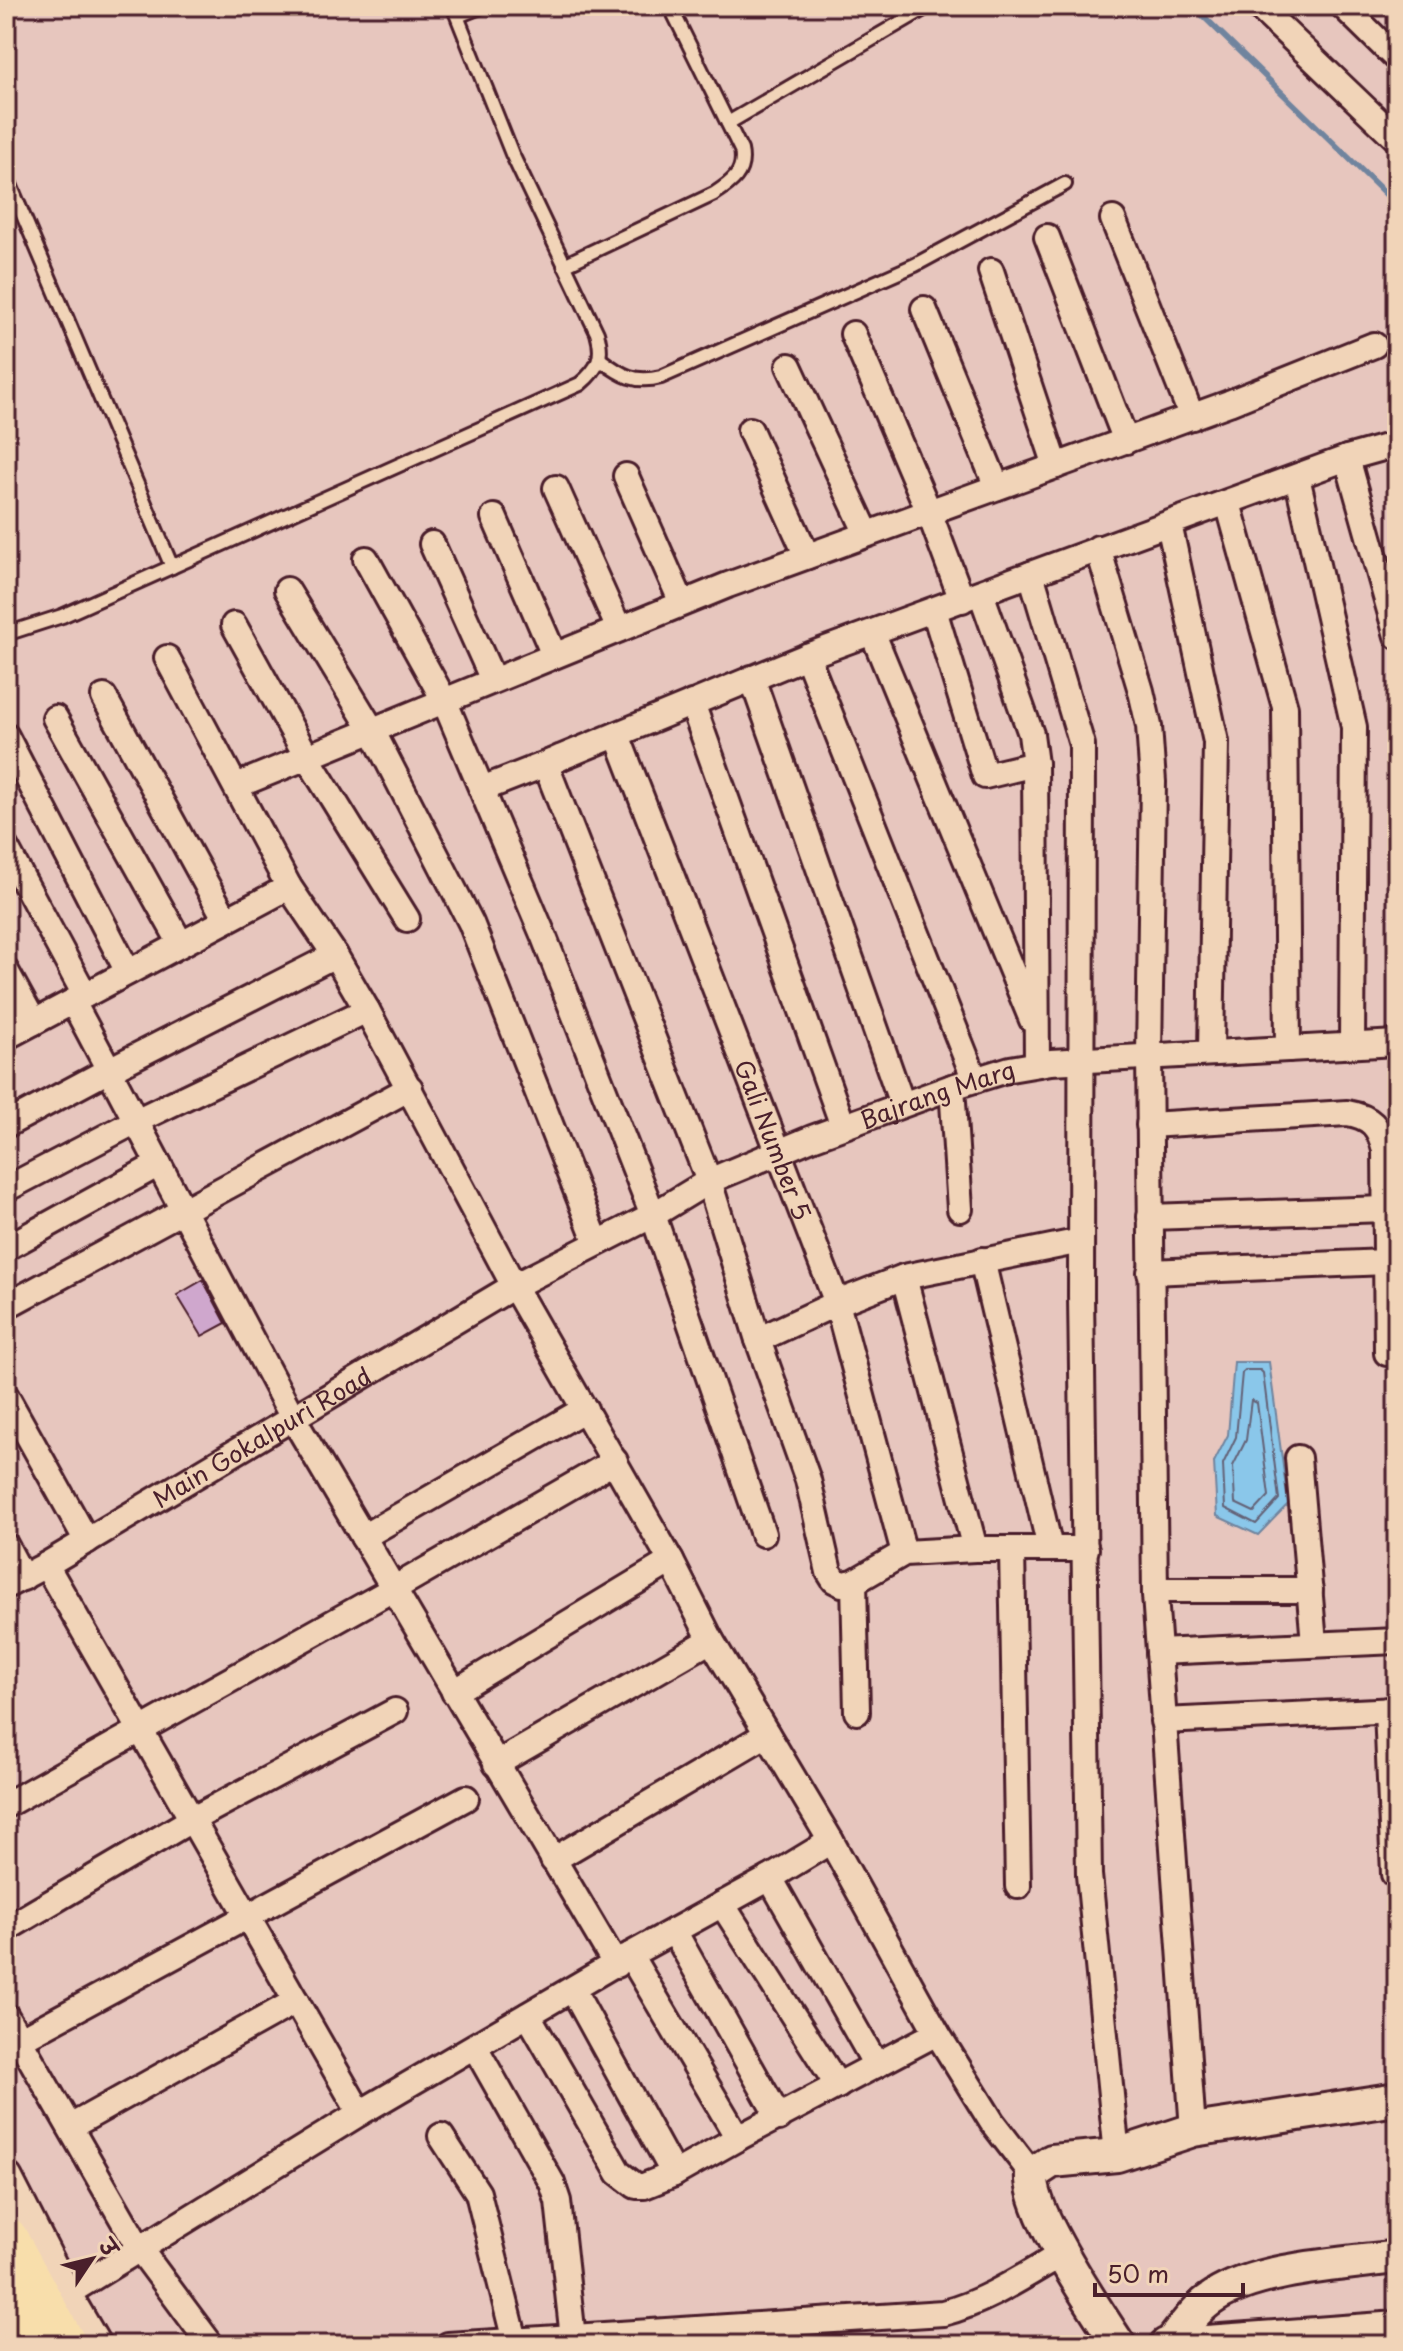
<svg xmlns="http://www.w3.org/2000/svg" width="1403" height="2351" font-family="'Playpen Sans','Playpen Sans Deva',sans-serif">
	<rect width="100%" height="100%" fill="#e7c6be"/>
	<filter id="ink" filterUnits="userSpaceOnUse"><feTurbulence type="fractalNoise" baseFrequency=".0125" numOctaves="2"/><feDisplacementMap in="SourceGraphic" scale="16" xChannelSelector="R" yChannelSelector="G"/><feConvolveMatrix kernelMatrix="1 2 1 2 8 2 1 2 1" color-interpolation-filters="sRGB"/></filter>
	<g filter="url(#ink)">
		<polygon fill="#8ac7ea" stroke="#70849e" stroke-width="2" points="1234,1362 1269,1362 1287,1496 1293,1499 1258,1535 1217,1516 1214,1462 1228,1435"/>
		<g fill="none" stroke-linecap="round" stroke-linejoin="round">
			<g stroke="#646277" stroke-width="2">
				<polygon points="1245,1370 1260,1370 1263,1373 1279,1499 1256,1524 1225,1508 1223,1464 1236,1437 1242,1373"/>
				<polygon points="1251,1400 1257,1403 1269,1496 1254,1512 1235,1503 1233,1466 1246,1440"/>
			</g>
			<polyline stroke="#70849e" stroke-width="6" points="1193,6 1397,205"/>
		</g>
		<polygon fill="#cfa7cd" stroke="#4a1f2b" stroke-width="2" points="203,1280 226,1323 202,1336 177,1295"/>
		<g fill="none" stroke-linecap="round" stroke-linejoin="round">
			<g stroke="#4a1f2b" stroke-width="18">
				<g id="lane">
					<polyline points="458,16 483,6"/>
					<polyline points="728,123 929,6"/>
					<polyline points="6,175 172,567"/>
					<path d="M564,265L714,194C731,183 746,173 741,150L670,6"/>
					<path d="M601,360C621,375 635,384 661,377L915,265L1065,184"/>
					<path d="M6,634L62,616L580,384C599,368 604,357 597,333L512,154L453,6"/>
				</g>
			</g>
			<g stroke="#4a1f2b" stroke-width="30">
				<g id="street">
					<polyline points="1258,6 1397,139"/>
					<polyline points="1343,6 1397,59"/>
					<polyline points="1113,219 1192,417"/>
					<polyline points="1047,237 1126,441"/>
					<polyline points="991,271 1056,466"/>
					<polyline points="924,309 997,487"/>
					<polyline points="853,334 929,512 962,600"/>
					<polyline points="789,366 867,534"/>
					<polyline points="750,430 807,556"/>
					<polyline points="1347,458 1397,636"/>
					<polyline points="626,476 682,603"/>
					<polyline points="1297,477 1354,727 1352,1045"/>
					<polyline points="556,488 619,629"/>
					<polyline points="1228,503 1285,707 1288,1049"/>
					<polyline points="494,517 554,655"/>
					<polyline points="1169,524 1216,742 1211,1053"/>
					<polyline points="432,544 493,680"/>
					<polyline points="1098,548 1141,691 1149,726 1153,782 1149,1056 1155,1595 1193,2130"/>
					<polyline points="366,559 444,700 544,937 653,1215 763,1534"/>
					<polyline points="1031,574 1082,745 1081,1296 1089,1875 1117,2155"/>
					<polyline points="287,590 372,730 471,923 597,1243"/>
					<polyline points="981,593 1031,734 1035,764 1037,1064"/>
					<polyline points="934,610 985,776 1035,764"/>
					<polyline points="234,625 307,757 407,919"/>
					<polyline points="873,634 1032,1020"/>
					<polyline points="807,656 975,1080"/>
					<polyline points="167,658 289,887 335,955 367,1010 514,1286 671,1561 711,1640 831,1841 937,2033 992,2122 1032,2174"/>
					<polyline points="752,678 902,1104"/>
					<polyline points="104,697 226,920"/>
					<polyline points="692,703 843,1126"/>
					<polyline points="55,718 181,944"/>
					<path id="s1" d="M617,735L837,1303L904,1553"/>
					<polyline points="6,736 128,972"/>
					<polyline points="236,786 728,585 1229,403 1374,345"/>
					<polyline points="482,789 551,762"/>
					<polyline points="6,848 85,995"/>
					<polyline points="6,971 34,1022"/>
					<polyline points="73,1002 293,1418 616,1965"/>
					<polyline points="6,1037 289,887"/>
					<polyline points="952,1087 960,1209"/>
					<polyline points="6,1125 109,1070 335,955"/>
					<path d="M1149,1125L1347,1113C1371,1117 1379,1126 1385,1150L1387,1353"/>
					<polyline points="6,1189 136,1121 367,1010"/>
					<polyline points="1150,1217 1385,1209"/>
					<polyline points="6,1248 159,1164"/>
					<polyline points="982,1260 1050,1548"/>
					<polyline points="1150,1272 1386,1262"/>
					<polyline points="904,1277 975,1549"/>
					<polyline points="6,1306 410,1088"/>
					<polyline points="758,1340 837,1303 904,1277 1081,1241"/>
					<polyline points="6,1396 87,1541"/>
					<polyline points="1298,1458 1314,1643"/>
					<polyline points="363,1537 585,1409"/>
					<polyline points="6,1546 23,1578"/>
					<polyline points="1086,1549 975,1549 904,1553 854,1582 842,1584 834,1580 829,1572 808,1480 758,1340 709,1181 547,768 551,762 562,757 807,656 1347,458 1397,444"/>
					<polyline points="1012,1550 1018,1886"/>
					<polyline points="46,1565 360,2113"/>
					<polyline points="854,1582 857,1712"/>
					<path id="s2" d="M6,1586L46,1565L514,1286L653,1215L709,1181L812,1138L952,1087L1010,1069L1051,1062L1397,1043"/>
					<polyline points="1155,1590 1310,1590"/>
					<polyline points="1159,1652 1397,1641"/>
					<polyline points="454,1692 671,1561"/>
					<polyline points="1387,1710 1394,1874"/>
					<polyline points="1163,1721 1397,1710"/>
					<polyline points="496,1764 711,1640"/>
					<polyline points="6,1805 393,1589 615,1461"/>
					<polyline points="553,1860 767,1734"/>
					<polyline points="770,1878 876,2065"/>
					<polyline points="722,1904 838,2086"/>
					<polyline points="6,1929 191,1820 395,1711"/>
					<polyline points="674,1931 779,2118"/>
					<polyline points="630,1955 738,2138"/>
					<polyline points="573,1990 674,2174"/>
					<polyline points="528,2015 619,2173 636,2186 644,2186 674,2174 738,2138 937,2033"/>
					<polyline points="6,2016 139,2248 211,2345"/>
					<polyline points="19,2040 466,1798"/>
					<polyline points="475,2047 552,2183 558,2201 573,2338"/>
					<polyline points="70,2127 296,2001"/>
					<polyline points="441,2136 478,2193 515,2341"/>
					<polyline points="65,2295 360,2113 630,1955 770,1878 831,1841"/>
					<path d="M448,2345L943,2313C986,2302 1024,2276 1062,2254"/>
				</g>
			</g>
			<g stroke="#4a1f2b" stroke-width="38">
				<g id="secondary">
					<polyline points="6,2179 65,2295 94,2345"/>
					<path d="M1171,2343C1184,2327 1196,2308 1214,2297C1259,2268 1343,2264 1397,2257"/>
					<path d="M1119,2345C1097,2311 1028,2211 1032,2174L1052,2161L1117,2155L1193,2130L1397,2099"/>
					<polyline points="1166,2345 1397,2328"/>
				</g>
			</g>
			<g stroke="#4a1f2b" stroke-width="48">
				<g id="highway">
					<polyline points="6,2238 65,2345"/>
					<polyline points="6,2300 31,2345"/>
				</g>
			</g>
			<use href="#lane" stroke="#f1d4b8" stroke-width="12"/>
			<use href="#street" stroke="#f1d4b8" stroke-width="24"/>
			<use href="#secondary" stroke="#f1d4b8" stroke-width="32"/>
			<use href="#highway" stroke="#f8deab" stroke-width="42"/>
		</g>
	</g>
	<g text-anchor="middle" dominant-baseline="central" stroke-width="6" stroke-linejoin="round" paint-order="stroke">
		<g font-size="24" fill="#4a1f2b" stroke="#f1d4b8">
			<text stroke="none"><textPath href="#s2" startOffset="1056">Bajrang Marg</textPath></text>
			<text stroke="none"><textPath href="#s1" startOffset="434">Gali Number 5</textPath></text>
			<text stroke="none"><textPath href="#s2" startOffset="296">Main Gokalpuri Road</textPath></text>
		</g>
	</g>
	<rect width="1403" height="2351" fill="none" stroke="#f1d4b8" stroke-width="32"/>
	<rect x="16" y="16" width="1371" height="2319" fill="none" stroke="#4a1f2b" stroke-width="3" filter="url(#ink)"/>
	<g transform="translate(92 2259) rotate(55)" stroke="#f1d4b8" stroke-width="6" paint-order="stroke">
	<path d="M0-6L14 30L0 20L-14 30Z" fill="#4a1f2b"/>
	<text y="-12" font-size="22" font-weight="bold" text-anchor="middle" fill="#4a1f2b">उ</text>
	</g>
	<path d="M1095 2283v12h148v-12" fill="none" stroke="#4a1f2b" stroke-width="4"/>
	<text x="1107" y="2283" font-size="24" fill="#4a1f2b" stroke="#f1d4b8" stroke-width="6" paint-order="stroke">50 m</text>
</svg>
